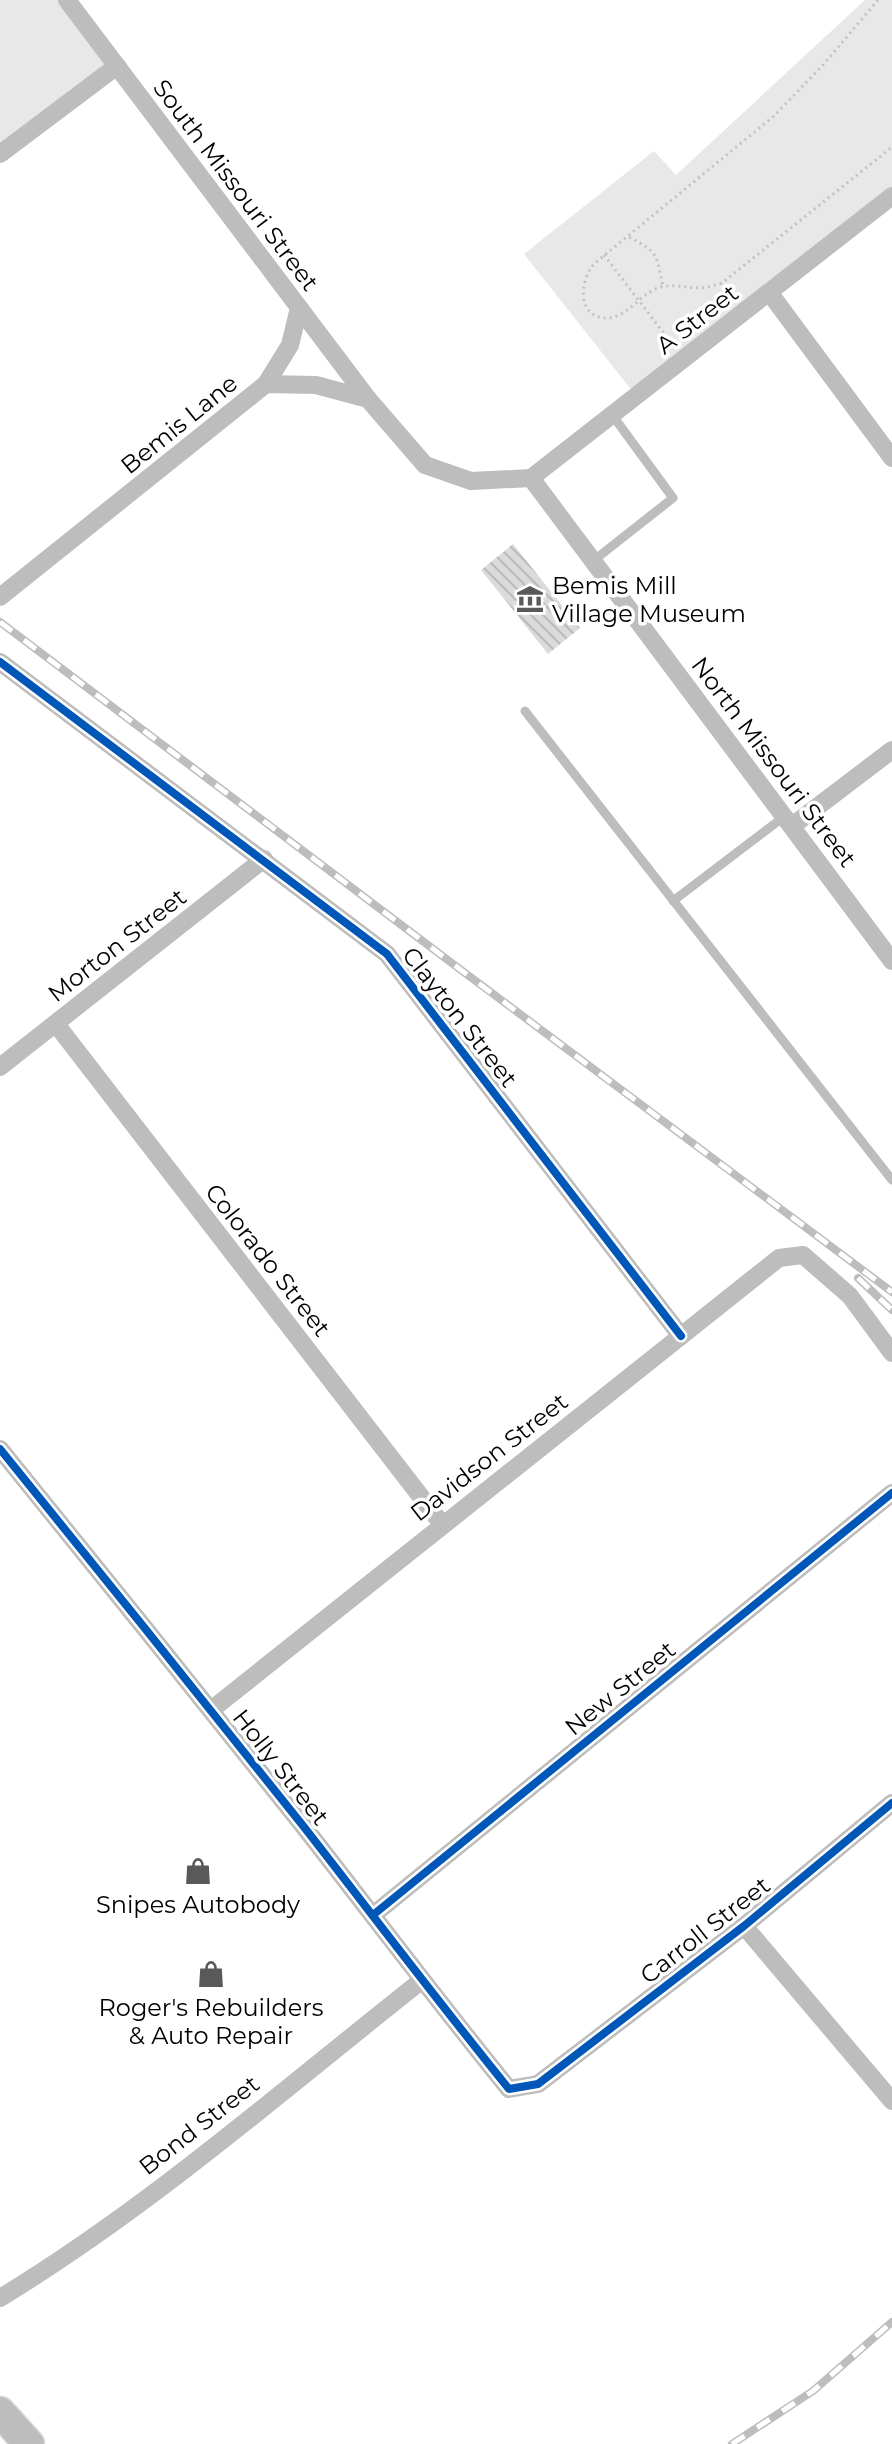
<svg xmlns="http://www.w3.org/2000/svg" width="892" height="2444" font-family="Montserrat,sans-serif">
	<defs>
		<pattern id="building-back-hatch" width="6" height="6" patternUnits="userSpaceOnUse" patternTransform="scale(2)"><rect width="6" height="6" fill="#dbdbdb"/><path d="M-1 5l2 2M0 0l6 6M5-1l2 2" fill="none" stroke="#bababa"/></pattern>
	</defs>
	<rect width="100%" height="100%" fill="#fff"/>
	<g fill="#e8e8e8">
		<polygon points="0,0 67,0 117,66 0,154"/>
		<polygon points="865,0 892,0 892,196 637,397 524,254 654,151 676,175"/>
	</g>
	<polygon fill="url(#building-back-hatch)" points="513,544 580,628 548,654 481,570"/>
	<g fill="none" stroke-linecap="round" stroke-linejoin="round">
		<g stroke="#dbdbdb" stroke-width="33">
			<polyline id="trunk" points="0,2412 29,2444"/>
		</g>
		<g stroke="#c2c2c2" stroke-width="3" stroke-dasharray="2 4" stroke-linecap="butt">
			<path d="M878,0L823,65L774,116L595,263C579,280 576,319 608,318C630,316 641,292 661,287C683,282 693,294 722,283L892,147"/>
			<path d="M629,237C659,253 656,254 663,287"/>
			<polyline points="604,255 669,340"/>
		</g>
		<g stroke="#bdbdbd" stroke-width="9">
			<polyline points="593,561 673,498 613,416"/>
			<polyline points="525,711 892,1180"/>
			<polyline points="673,901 785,816"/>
		</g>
		<g stroke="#bdbdbd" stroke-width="18">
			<polyline points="67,0 368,399"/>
			<polyline points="0,154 117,66"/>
			<polyline points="769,292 892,458"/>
			<polyline points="266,384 290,345 299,308"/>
			<polyline points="531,478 892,961"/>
			<polyline points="531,478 892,196"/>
			<polyline points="0,597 266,384 316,385 368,399 425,465 471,481 531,478"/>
			<polyline points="0,662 387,954 681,1336"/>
			<polyline points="792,826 892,750"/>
			<polyline points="56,1024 442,1524"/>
			<polyline points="0,1067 264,859"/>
			<path d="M0,1449C102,1575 203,1700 304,1827C372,1914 439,2003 509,2089L538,2084L744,1926L892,1803"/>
			<polyline points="211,1710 779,1258 803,1255 850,1296 892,1353"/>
			<polyline points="373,1915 892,1493"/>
			<polyline points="744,1926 892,2101"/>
			<path d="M0,2298C150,2207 284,2089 421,1981"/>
		</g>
		<use href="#trunk" stroke="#bdbdbd" stroke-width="30"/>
		<g stroke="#bdbdbd" stroke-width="8">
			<g id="rail">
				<polyline points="0,622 461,970 892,1292"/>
				<polyline points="858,1278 892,1310"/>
				<polyline points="732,2444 813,2391 892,2322"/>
			</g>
		</g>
		<use href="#rail" stroke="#fff" stroke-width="5" stroke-dasharray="15" stroke-linecap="butt"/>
		<g stroke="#fff" stroke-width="13">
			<g id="cycleway">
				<polyline points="0,662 387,954 681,1336"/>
				<path d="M0,1449C102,1575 203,1700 304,1827C372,1914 439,2003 509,2089L538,2084L744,1926L892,1803"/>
				<polyline points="373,1915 892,1493"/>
			</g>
		</g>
		<use href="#cycleway" stroke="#0057b8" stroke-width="8"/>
	</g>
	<defs>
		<g id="museum-bare" transform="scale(2.16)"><path d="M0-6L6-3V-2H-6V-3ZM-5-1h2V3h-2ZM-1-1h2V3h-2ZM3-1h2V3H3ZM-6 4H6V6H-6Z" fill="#595959" stroke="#fff" stroke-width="2.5" paint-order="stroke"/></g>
		<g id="shop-bare" transform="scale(2.16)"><path d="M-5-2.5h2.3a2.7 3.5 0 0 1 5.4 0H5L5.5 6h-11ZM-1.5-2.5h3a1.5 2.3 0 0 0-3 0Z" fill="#595959" stroke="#fff" stroke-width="2.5" paint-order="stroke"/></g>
	</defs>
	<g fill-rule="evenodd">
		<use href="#museum-bare" x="530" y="599"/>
		<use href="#shop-bare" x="198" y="1871"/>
		<use href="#shop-bare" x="211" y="1974"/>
	</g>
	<g text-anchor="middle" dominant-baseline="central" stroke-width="7" stroke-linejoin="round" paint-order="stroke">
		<g font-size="24" fill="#000" stroke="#fff">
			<text transform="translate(236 185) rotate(53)">South Missouri Street</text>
			<text transform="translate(697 319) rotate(-38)">A Street</text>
			<text transform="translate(179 424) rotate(-39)">Bemis Lane</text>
			<text transform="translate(774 762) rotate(53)">North Missouri Street</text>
			<text transform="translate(117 945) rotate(-38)">Morton Street</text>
			<text transform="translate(460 1017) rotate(52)">Clayton Street</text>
			<text transform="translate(268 1260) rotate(52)">Colorado Street</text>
			<text transform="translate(489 1457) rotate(-38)">Davidson Street</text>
			<text transform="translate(620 1688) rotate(-39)">New Street</text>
			<text transform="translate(281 1767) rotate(52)">Holly Street</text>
			<text transform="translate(705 1930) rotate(-38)">Carroll Street</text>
			<text transform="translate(199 2125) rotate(-38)">Bond Street</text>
		</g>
		<g font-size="24" fill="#000" stroke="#fff">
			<text x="552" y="585" text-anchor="start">Bemis Mill<tspan x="552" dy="28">Village Museum</tspan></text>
			<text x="198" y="1904">Snipes Autobody</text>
			<text x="211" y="2007">Roger's Rebuilders<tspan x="211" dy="28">&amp; Auto Repair</tspan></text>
		</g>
	</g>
</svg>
